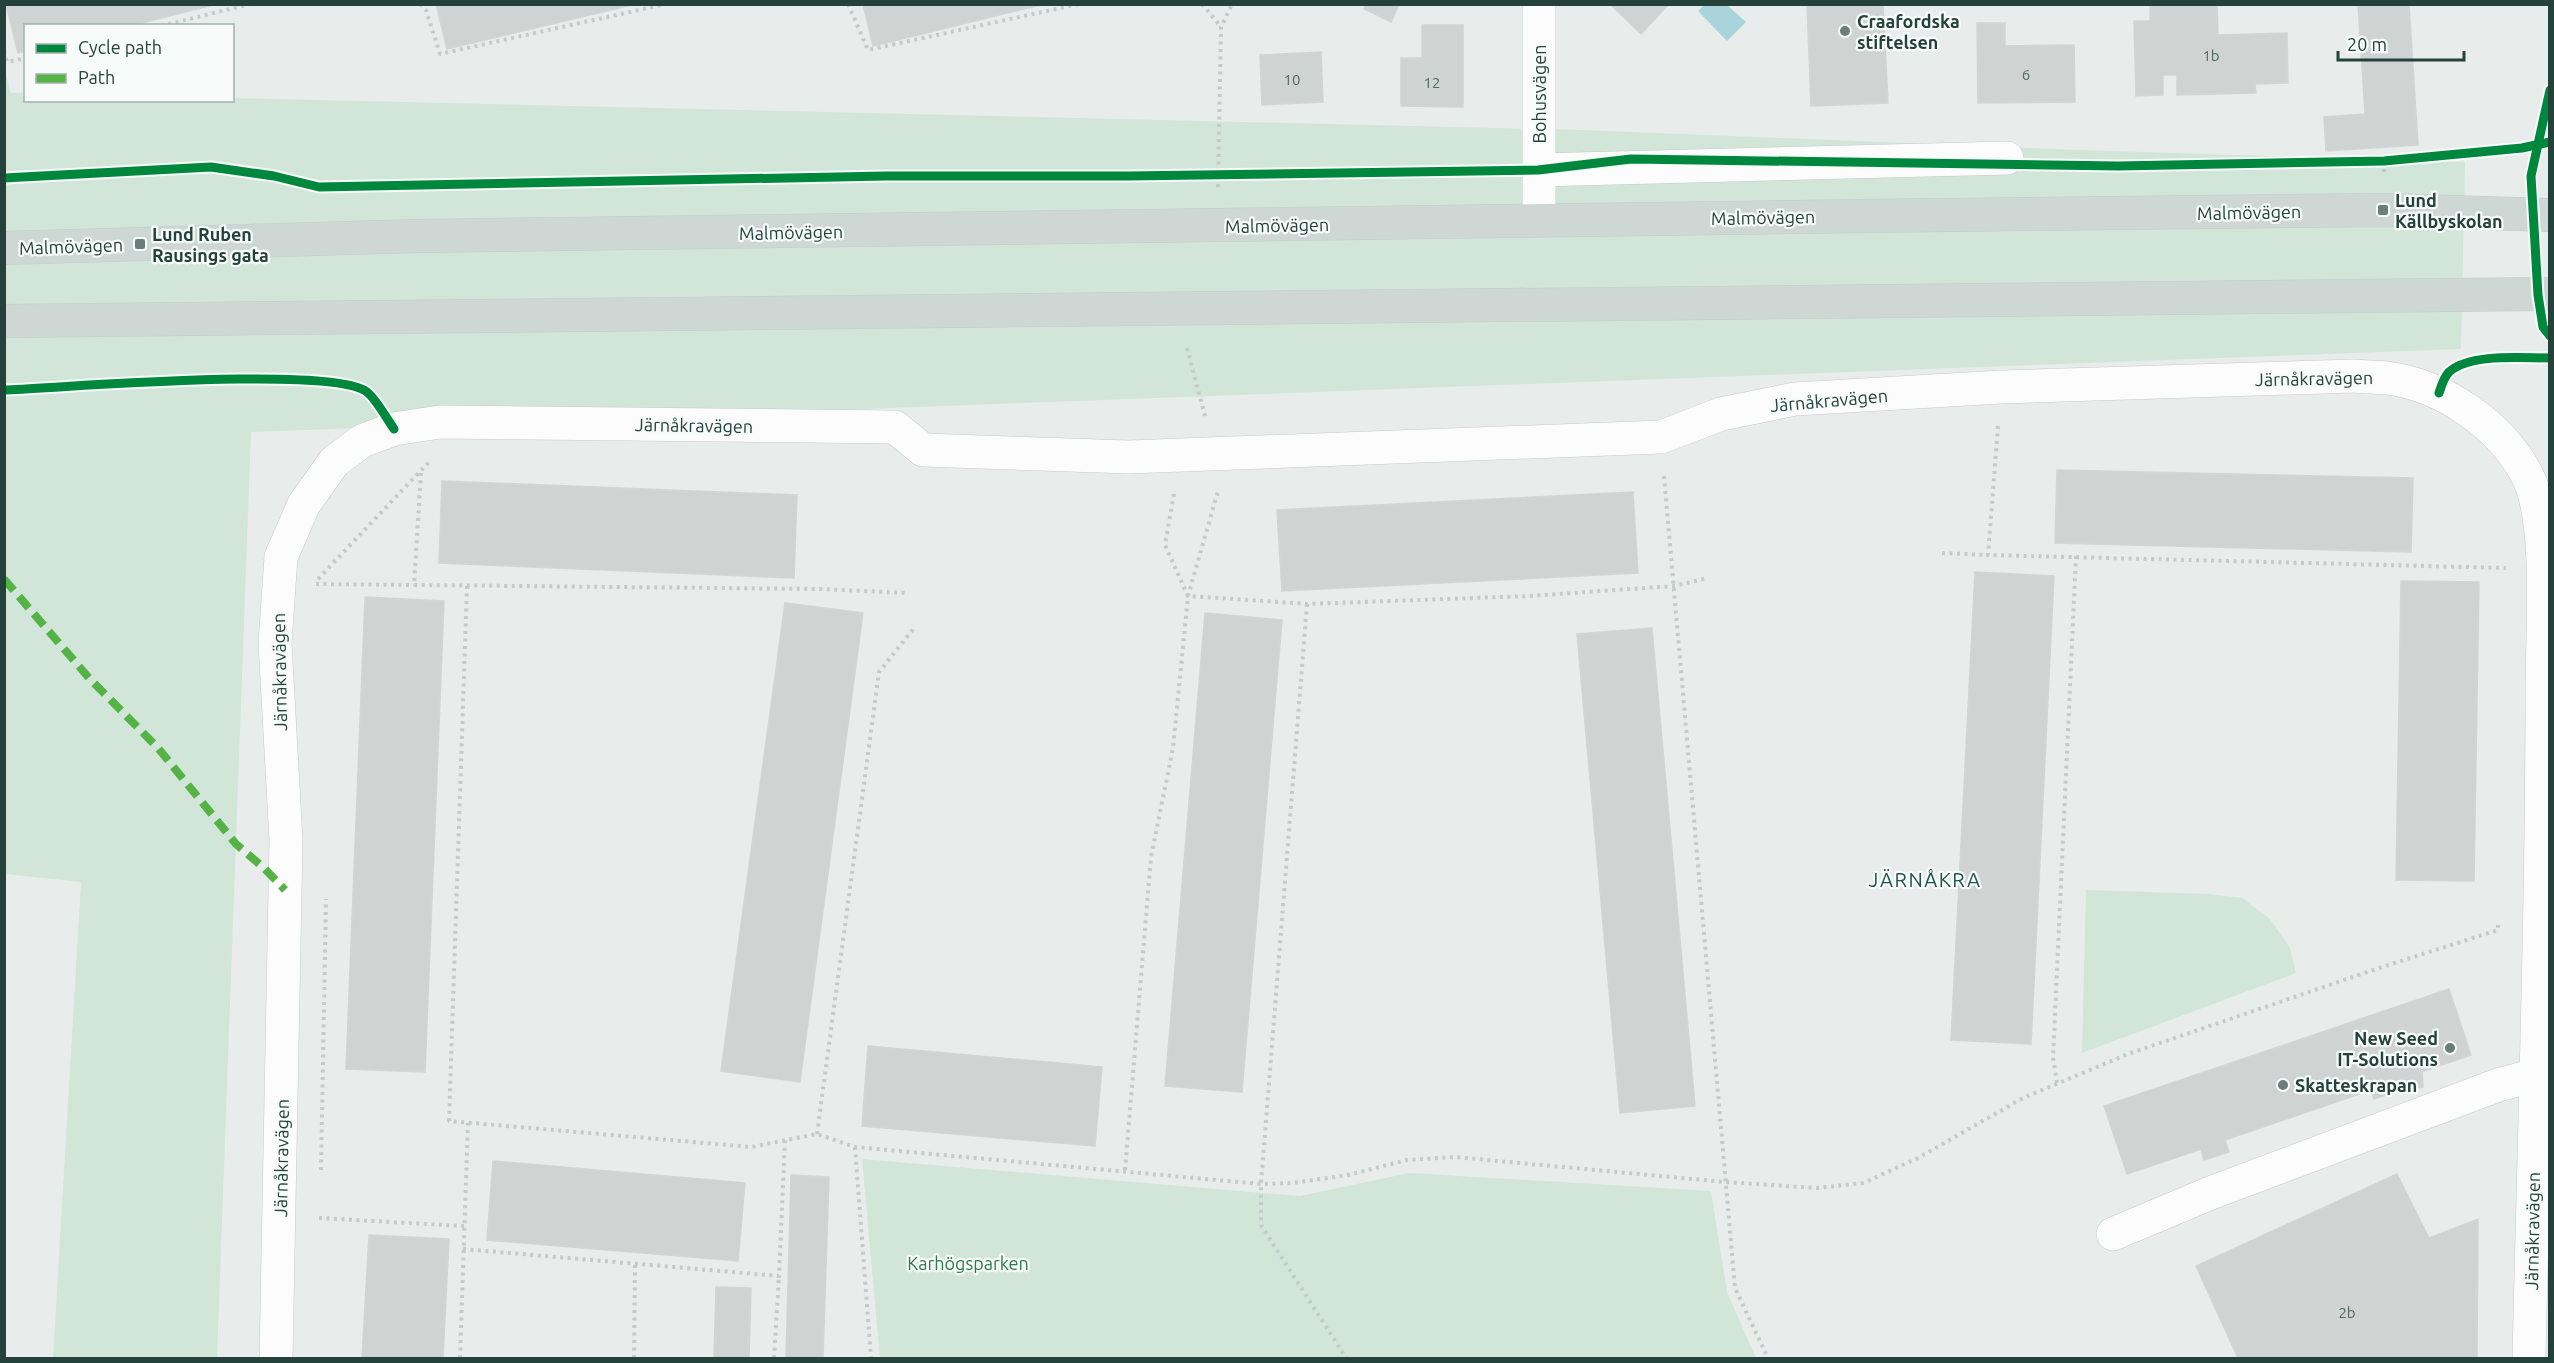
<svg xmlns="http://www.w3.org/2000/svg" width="2554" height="1363" font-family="Ubuntu,sans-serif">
	<rect width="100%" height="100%" fill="#e8edeb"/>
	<g fill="#d1e6d8">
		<polygon points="4,68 11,93 25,93 26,100 232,100 233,98 1582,130 2080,150 2465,162 2461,349 251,432 217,1358 53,1358 81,882 5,874"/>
		<polygon points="2086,890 2209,894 2242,898 2270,919 2290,948 2296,973 2082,1053"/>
		<polygon points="862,1159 1300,1196 1409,1173 1711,1191 1727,1292 1756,1358 880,1358"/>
	</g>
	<polygon fill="#a9d4db" points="1705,4 1727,5 1746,22 1727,41 1698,11"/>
	<g fill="#cfd4d2" stroke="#d1d6d4" stroke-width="1.5">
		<polygon points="6,4 217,4 130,26 26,26 26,51 18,53"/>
		<polygon points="436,4 636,4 447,49"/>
		<polygon points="863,4 1045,4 873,46"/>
		<polygon points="1366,4 1399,4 1391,22 1364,9"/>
		<polygon points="1610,4 1669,4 1641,34"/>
		<polygon points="1807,4 1883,4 1888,103 1811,106"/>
		<polygon points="2150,4 2217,4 2218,35 2287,33 2288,83 2255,84 2256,93 2177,95 2177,75 2163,75 2163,95 2136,96 2134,21 2150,21"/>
		<polygon points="2358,4 2409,4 2418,145 2326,151 2324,117 2365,114"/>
		<polygon points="1977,23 2005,23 2005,46 2074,45 2075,102 1978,103"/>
		<polygon points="1422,25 1463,25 1463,107 1401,106 1401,58 1422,58"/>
		<polygon points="1321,52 1323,102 1262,105 1260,55"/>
		<polygon points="2057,470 2413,478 2411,552 2055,543"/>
		<polygon points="442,481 797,495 794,578 439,563"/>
		<polygon points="1633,492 1638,573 1282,591 1277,510"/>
		<polygon points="1975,572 2054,576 2031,1044 1951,1040"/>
		<polygon points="2401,581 2479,582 2474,881 2396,880"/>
		<polygon points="365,597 444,601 425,1072 346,1069"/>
		<polygon points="785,603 863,613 800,1082 721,1071"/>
		<polygon points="1205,613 1282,620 1242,1092 1165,1086"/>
		<polygon points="1652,628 1695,1106 1620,1113 1577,634"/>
		<polygon points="2449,989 2471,1055 2398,1080 2402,1090 2374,1099 2371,1090 2225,1140 2229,1152 2204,1160 2201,1149 2127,1174 2104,1106"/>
		<polygon points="868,1046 1102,1067 1095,1146 862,1126"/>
		<polygon points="2422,1072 2423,1087 2402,1090 2398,1080"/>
		<polygon points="493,1161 745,1183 738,1261 487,1240"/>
		<polygon points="2397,1174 2429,1238 2478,1219 2477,1358 2238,1358 2196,1266"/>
		<polygon points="791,1175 829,1177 823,1358 786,1358"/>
		<polygon points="369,1235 449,1239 443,1358 362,1358"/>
		<polygon points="716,1287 751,1288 749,1358 714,1358"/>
	</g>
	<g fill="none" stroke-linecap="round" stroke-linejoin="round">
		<g stroke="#c5cac8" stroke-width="34">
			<g id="minor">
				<polyline points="1539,4 1539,220"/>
				<polyline points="1538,170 2007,158"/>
				<polyline points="2113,1234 2213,1192 2498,1085 2536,1075"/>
				<path d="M276,1358L286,840L275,643L281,557L304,504L334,462L362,441L394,429L440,422L895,427L923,450L1129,457L1661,437L1721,414L1795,399L2001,387L2354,376C2365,377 2376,377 2387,378C2443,385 2501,425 2527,475C2551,520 2542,634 2542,688C2542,911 2534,1135 2529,1358"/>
			</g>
		</g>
		<g stroke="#c3ccc9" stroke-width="34">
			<g id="major">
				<polyline points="4,248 418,236 1863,216 2383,210 2550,215"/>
				<polyline points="4,321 2550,294"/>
			</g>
		</g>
		<g stroke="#c3ccca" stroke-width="4" stroke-dasharray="3 4.5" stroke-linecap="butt">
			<polyline points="420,4 426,10 440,54 666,4"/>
			<polyline points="848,4 868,50 1079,4"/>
			<polyline points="1202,4 1221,27"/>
			<polyline points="161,26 250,4"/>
			<polyline points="4,51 7,62 26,58"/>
			<polyline points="2384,172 2384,161"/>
			<polyline points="1218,187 1221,27 1232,4"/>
			<polyline points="1187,348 1205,416"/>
			<polyline points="1998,426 1988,555 2506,568"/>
			<polyline points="421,473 414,585 820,589 908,593"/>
			<polyline points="1664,476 1735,1288 1768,1358"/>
			<polyline points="1174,494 1165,545 1188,596 1307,604 1529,596 1674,586 1708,578"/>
			<polyline points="1942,553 1988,555"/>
			<polyline points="318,579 429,462"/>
			<polyline points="316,584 414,585"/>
			<polyline points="467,586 449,1121 751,1147 817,1134 855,1147 1261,1184 1293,1183 1348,1175 1407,1160 1455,1157 1725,1182 1817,1188 1863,1183 1918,1158 2023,1098 2128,1054 2379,968 2498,930 2498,925"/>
			<polyline points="1307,604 1261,1184 1261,1225 1346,1358"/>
			<polyline points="2057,1083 2053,1058 2076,556"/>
			<polyline points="817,1134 879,672 914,628"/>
			<polyline points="855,1147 871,1358"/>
			<polyline points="321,1170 326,899"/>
			<polyline points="1125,1170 1151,857 1173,748 1188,596 1218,491"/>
			<polyline points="319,1218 464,1226"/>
			<polyline points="463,1249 779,1276 785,1140"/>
			<polyline points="460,1358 468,1123"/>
			<polyline points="634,1358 635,1264"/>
			<polyline points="774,1358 779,1276"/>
		</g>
		<use href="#minor" stroke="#fcfcfc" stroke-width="33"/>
		<use href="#major" stroke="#cfd7d5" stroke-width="33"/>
		<polyline stroke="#55b346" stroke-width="8" stroke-dasharray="15 8" stroke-linecap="butt" points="4,579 89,678 158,748 236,844 264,868 285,890"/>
		<g stroke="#f7fbf9" stroke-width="13">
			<g id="cycleway">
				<polyline points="2550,90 2531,176 2538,295 2543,327 2550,336"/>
				<polyline points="4,178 211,167 274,176 319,187 886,176 1128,176 1538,170 1631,159 2118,166 2384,161 2522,148 2550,142"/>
				<path d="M4,390C62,388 333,365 367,392C376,399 387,419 394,429"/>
				<path d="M2439,393C2441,387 2444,377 2449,372C2470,353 2522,358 2550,358"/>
			</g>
		</g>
		<use href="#cycleway" stroke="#00873e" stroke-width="9"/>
	</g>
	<g fill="#697e78" stroke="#f7fbf9" stroke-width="2">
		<circle cx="1845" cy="31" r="6"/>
		<rect x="2377" y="204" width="12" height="12" rx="3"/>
		<rect x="134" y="238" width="12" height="12" rx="3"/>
		<circle cx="2450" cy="1048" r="6"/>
		<circle cx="2283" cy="1085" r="6"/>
	</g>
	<g text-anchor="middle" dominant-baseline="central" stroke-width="4.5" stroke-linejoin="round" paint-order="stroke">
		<g font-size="15" fill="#506761">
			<text x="2211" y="55">1b</text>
			<text x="2026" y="74">6</text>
			<text x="1292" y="79">10</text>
			<text x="1432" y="82">12</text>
			<text x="2347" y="1312">2b</text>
		</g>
		<g font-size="18" font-weight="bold" fill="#24423a" stroke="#f7fbf9" text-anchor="start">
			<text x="1857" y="21">Craafordska<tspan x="1857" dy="21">stiftelsen</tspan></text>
			<text x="2395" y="200">Lund<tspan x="2395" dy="21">Källbyskolan</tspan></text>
			<text x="152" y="234">Lund Ruben<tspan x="152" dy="21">Rausings gata</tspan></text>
			<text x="2438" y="1038" text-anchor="end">New Seed<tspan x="2438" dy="21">IT-Solutions</tspan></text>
			<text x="2295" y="1085">Skatteskrapan</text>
		</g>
		<g font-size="18" fill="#24423a" stroke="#f7fbf9">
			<text transform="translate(1539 94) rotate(-90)">Bohusvägen</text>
			<text transform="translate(2249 212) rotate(-1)">Malmövägen</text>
			<text transform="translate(1763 217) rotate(-1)">Malmövägen</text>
			<text transform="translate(1277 225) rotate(-1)">Malmövägen</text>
			<text transform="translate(791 232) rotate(-1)">Malmövägen</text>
			<text transform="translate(71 246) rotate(-2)">Malmövägen</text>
			<text transform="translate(2314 378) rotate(-1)">Järnåkravägen</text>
			<text transform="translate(1829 400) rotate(-5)">Järnåkravägen</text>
			<text transform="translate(694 425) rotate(1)">Järnåkravägen</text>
			<text transform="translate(279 672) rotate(-91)">Järnåkravägen</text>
			<text transform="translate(281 1158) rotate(-89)">Järnåkravägen</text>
			<text transform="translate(2532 1231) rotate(-89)">Järnåkravägen</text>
		</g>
		<g font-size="18" fill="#2d7a4b" stroke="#f7fbf9">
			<text x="968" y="1263">Karhögsparken</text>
		</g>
		<g font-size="20" letter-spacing="1.5" fill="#1f5548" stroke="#f7fbf9">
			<text x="1925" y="879">JÄRNÅKRA</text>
		</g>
	</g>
	<rect width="2554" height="1363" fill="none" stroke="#24423a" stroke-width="12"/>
	<rect x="24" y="24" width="210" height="78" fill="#f7fbf9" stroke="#a3b1ad" stroke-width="1.5"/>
	<rect x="36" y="44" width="30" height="9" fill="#00873e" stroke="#a3b1ad" stroke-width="1.5"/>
	<text x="78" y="54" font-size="18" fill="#24423a">Cycle path</text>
	<rect x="36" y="74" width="30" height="9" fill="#55b346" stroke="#a3b1ad" stroke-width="1.5"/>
	<text x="78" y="84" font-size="18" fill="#24423a">Path</text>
	<path d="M2338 51v9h126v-9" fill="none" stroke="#24423a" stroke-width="3"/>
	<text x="2347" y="51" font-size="18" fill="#24423a" stroke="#f7fbf9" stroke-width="4.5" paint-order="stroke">20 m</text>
</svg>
